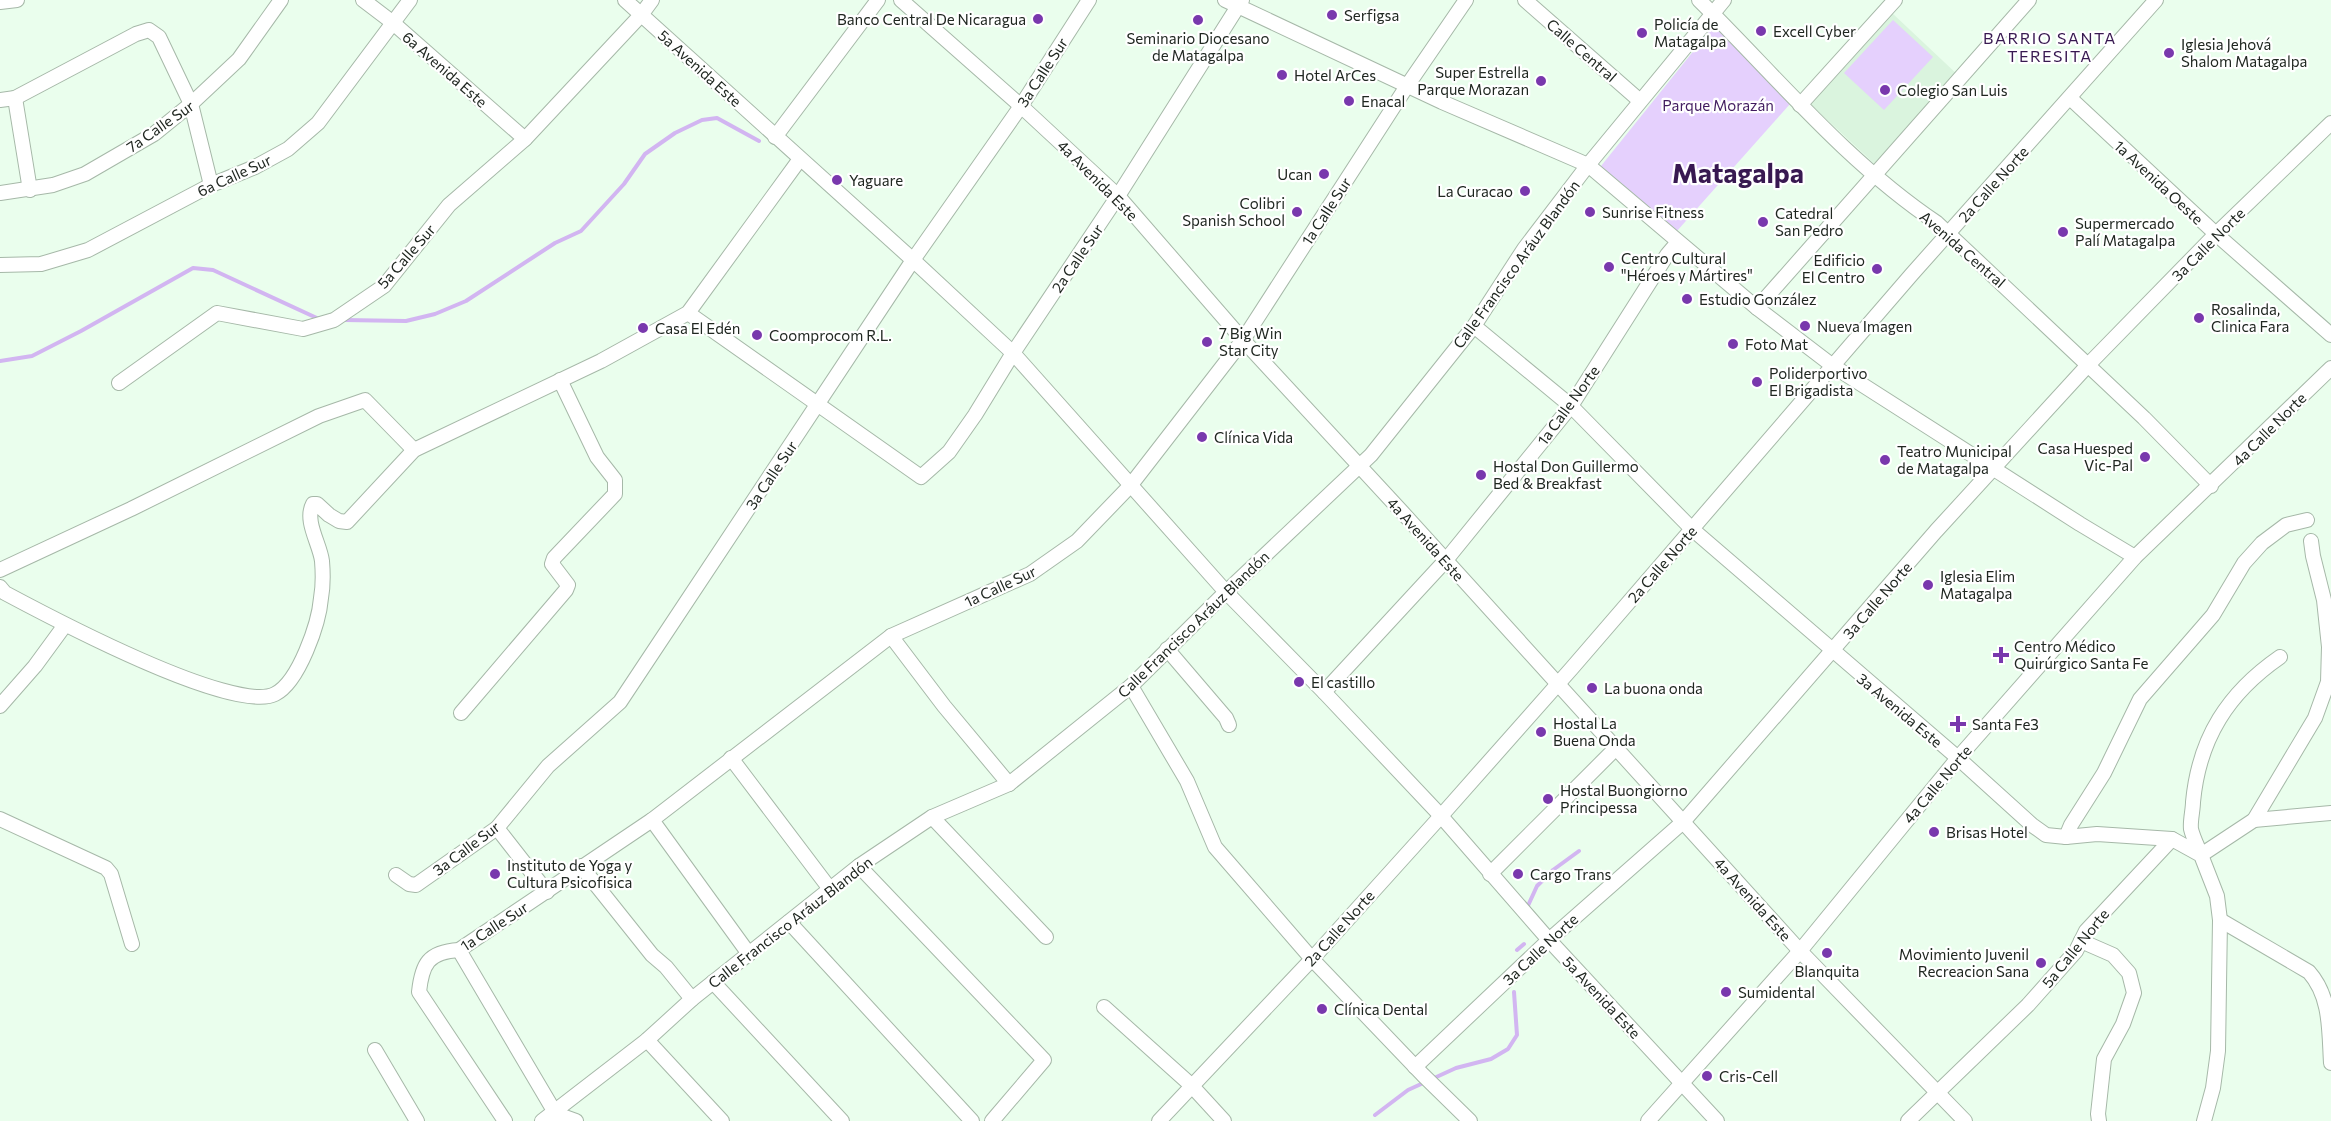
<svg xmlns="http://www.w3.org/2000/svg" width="2331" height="1121" font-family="Commissioner,sans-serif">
	<rect width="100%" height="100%" fill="#eafeed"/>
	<polygon fill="#daf4de" points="1892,13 1960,77 1878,167 1809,103"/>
	<g fill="#e5d0fd">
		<polygon points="1893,20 1933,57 1884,110 1844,73"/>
		<polygon points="1716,23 1790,104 1677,231 1601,166"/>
	</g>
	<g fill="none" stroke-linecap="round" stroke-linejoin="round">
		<g stroke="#d2b5f1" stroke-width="4">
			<polyline points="344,320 406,321 435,314 466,301 555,243 581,231 624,184 645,154 675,133 702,120 717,118 759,141"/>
			<polyline points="0,361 32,356 81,331 193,268 213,270 319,319"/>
			<polyline points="1526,910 1537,886 1553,870 1579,851"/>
			<polyline points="1517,950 1524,944"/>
			<polyline points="1375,1115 1408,1090 1456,1068 1491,1059 1508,1049 1517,1035 1514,992"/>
		</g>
		<g stroke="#a6b8a8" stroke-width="16">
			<g id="minor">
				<polyline points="363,0 392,22 525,139"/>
				<polyline points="625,0 913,260 1013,353 1226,592 1324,692 1441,816 1549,940 1717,1121"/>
				<polyline points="901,0 1021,106 1118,196 1243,340 1402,512 1800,951 1965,1121"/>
				<polyline points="1225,0 1442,102 1588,165 1757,308 1833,366 2080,524 2135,557"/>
				<polyline points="1525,0 1639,100"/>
				<path d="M1699,0C1776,76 1846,162 1937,223L2144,418L2211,486"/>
				<polyline points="0,2 17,0"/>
				<polyline points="15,98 30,190"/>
				<polyline points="2070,98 2216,234 2331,335"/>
				<polyline points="0,100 15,98 136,34 149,30 159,37 191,104 211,185"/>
				<polyline points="1800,105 1895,0"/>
				<polyline points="775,137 878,0"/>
				<polyline points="0,193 53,185 85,174 154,134 191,104 239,59 281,0"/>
				<polyline points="0,265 41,264 88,250 211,185 255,167 288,149 318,123 410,0"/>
				<polyline points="1757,308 2029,0"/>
				<polyline points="688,313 921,477 949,452 975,415 1013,353 1118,196 1242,0"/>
				<polyline points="1474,326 1571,406 1692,529 1958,758 2032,825 2046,835 2066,837 2097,834 2172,839 2201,855 2217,896 2220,920 2218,1051 2213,1088 2204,1121"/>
				<polyline points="119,383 217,313 303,329 334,320 384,286 449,205 525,139 641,15 652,0"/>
				<polyline points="0,570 131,509 319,416 365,400 414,450"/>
				<path d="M0,587L5,593C48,616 234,715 275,694C299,682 319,623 321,598C323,587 323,573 322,561C320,544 304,521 313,504H317L329,515L339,521L347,522L414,450L601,361L688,313L800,159"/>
				<polyline points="891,636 944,706 1009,784"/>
				<polyline points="1167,649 1226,718 1229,725"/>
				<path d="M2280,657C2228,693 2199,738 2193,802C2193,810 2190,821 2191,829C2193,838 2198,847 2201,855L2254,820L2315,718L2328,682L2329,647L2324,600L2313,556L2311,541"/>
				<polyline points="1131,686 1187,781 1215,847 1312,959 1423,1075 1470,1121"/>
				<polyline points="1324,692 1446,560 1571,406 1667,255 1678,242"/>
				<polyline points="0,706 35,666 65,625"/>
				<polyline points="461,713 566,590 568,585 552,564 554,558 615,494 615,480 597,457 560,380"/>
				<polyline points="731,758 830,889"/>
				<polyline points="932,817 1046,937"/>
				<polyline points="0,819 106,868 111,874 132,944"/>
				<polyline points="652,820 749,954"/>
				<polyline points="2254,820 2331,813"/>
				<polyline points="497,828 547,892"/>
				<polyline points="2066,837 2071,825 2104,773 2140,699 2213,615 2244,563 2262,543 2286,525 2307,520"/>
				<polyline points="581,866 652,955 666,967 692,999"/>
				<polyline points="859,866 1044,1060 992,1121"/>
				<polyline points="1490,874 1617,747"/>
				<polyline points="396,875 409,884 416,885 497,828 548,766 620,702 913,260 1021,106 1089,0"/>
				<path d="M2220,920L2309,972C2331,997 2329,1030 2331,1063"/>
				<polyline points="789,922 972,1121"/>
				<polyline points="2081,941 2113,955 2129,973 2134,993 2123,1024 2104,1059 2098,1114 2099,1121"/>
				<polyline points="459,950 560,1121"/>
				<polyline points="713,982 842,1121"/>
				<polyline points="1104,1007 1191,1085 1224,1121"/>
				<polyline points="647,1040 722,1121"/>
				<polyline points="375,1050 417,1121"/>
				<polyline points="1415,1067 1549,940 1683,822 1936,531 2088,365 2216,234 2331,123"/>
				<polyline points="554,1113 576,1121"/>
				<path d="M505,1121L419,992C422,964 428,952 459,950L652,820L891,636L1030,574L1077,541L1130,486L1243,340L1407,86L1466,0"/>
				<polyline points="542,1121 647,1040 692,999 859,866 932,817 1009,784 1131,686 1226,592 1371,455 1474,326 1524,249 1588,165 1724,0"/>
				<polyline points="1159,1121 1312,959 1441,816 1572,668 1912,274 2156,0"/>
				<polyline points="1648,1121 1800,951 1958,758 2135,557 2331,368"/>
				<polyline points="1908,1121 2028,1005 2076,951 2086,931 2172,839"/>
			</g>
		</g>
		<use href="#minor" stroke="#fff" stroke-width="14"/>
	</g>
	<g fill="#7938ad" stroke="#fff" stroke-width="2">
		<circle cx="1332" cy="15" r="6"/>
		<circle cx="1038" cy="19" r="6"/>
		<circle cx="1198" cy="20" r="6"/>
		<circle cx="1761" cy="31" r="6"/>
		<circle cx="1642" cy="33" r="6"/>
		<circle cx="2169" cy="53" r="6"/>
		<circle cx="1282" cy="75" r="6"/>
		<circle cx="1541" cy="81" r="6"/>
		<circle cx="1885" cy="90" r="6"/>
		<circle cx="1349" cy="101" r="6"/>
		<circle cx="1324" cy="174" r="6"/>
		<circle cx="837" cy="180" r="6"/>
		<circle cx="1525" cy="191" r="6"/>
		<circle cx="1297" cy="212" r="6"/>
		<circle cx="1590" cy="212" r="6"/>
		<circle cx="1763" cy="222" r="6"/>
		<circle cx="2063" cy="232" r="6"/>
		<circle cx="1609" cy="267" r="6"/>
		<circle cx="1877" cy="269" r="6"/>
		<circle cx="1687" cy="299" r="6"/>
		<circle cx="2199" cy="318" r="6"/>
		<circle cx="1805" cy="326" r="6"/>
		<circle cx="643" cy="328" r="6"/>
		<circle cx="757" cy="335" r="6"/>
		<circle cx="1207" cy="342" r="6"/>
		<circle cx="1733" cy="344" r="6"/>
		<circle cx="1757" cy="382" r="6"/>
		<circle cx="1202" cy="437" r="6"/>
		<circle cx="2145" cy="457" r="6"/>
		<circle cx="1885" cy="460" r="6"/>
		<circle cx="1481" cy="475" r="6"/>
		<circle cx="1928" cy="585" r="6"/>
		<path d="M1998 646h6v6h6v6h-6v6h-6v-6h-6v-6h6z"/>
		<circle cx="1299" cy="682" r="6"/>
		<circle cx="1592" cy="688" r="6"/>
		<path d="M1955 715h6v6h6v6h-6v6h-6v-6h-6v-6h6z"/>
		<circle cx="1541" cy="732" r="6"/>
		<circle cx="1548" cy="799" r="6"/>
		<circle cx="1934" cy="832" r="6"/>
		<circle cx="495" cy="874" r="6"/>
		<circle cx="1518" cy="874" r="6"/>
		<circle cx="1827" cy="953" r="6"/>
		<circle cx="2041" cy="963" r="6"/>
		<circle cx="1726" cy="992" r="6"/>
		<circle cx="1322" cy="1009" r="6"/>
		<circle cx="1707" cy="1076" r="6"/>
	</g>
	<g text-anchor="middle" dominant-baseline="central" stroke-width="4.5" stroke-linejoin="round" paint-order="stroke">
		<g font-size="15" fill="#202721" stroke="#fff" text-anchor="start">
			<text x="1344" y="15">Serfigsa</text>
			<text x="1026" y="19" text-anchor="end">Banco Central De Nicaragua</text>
			<text x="1654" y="24">Policía de<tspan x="1654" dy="17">Matagalpa</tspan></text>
			<text x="1773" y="31">Excell Cyber</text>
			<text x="1198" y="38" text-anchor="middle">Seminario Diocesano<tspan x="1198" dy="17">de Matagalpa</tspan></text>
			<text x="2181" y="44">Iglesia Jehová<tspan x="2181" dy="17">Shalom Matagalpa</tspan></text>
			<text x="1529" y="72" text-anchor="end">Super Estrella<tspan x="1529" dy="17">Parque Morazan</tspan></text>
			<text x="1294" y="75">Hotel ArCes</text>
			<text x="1897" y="90">Colegio San Luis</text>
			<text x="1361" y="101">Enacal</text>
			<text x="1312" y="174" text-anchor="end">Ucan</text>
			<text x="849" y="180">Yaguare</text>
			<text x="1513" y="191" text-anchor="end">La Curacao</text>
			<text x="1285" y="203" text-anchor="end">Colibri<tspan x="1285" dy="17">Spanish School</tspan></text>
			<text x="1602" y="212">Sunrise Fitness</text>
			<text x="1775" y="213">Catedral<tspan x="1775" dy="17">San Pedro</tspan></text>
			<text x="2075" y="223">Supermercado<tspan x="2075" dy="17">Palí Matagalpa</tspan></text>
			<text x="1621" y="258">Centro Cultural<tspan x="1621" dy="17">"Héroes y Mártires"</tspan></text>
			<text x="1865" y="260" text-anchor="end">Edificio<tspan x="1865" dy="17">El Centro</tspan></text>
			<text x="1699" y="299">Estudio González</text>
			<text x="2211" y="309">Rosalinda,<tspan x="2211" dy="17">Clinica Fara</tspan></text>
			<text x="1817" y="326">Nueva Imagen</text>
			<text x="655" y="328">Casa El Edén</text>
			<text x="1219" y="333">7 Big Win<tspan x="1219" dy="17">Star City</tspan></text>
			<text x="769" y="335">Coomprocom R.L.</text>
			<text x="1745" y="344">Foto Mat</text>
			<text x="1769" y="373">Poliderportivo<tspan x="1769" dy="17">El Brigadista</tspan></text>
			<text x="1214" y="437">Clínica Vida</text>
			<text x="2133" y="448" text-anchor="end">Casa Huesped<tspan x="2133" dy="17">Vic-Pal</tspan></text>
			<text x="1897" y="451">Teatro Municipal<tspan x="1897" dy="17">de Matagalpa</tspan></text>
			<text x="1493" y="466">Hostal Don Guillermo<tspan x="1493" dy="17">Bed &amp; Breakfast</tspan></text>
			<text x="1940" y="576">Iglesia Elim<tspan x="1940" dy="17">Matagalpa</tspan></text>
			<text x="2014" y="646">Centro Médico<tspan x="2014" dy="17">Quirúrgico Santa Fe</tspan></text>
			<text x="1311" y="682">El castillo</text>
			<text x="1604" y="688">La buona onda</text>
			<text x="1553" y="723">Hostal La<tspan x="1553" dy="17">Buena Onda</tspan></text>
			<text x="1972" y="724">Santa Fe3</text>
			<text x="1560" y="790">Hostal Buongiorno<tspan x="1560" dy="17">Principessa</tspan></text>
			<text x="1946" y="832">Brisas Hotel</text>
			<text x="507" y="865">Instituto de Yoga y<tspan x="507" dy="17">Cultura Psicofisica</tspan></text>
			<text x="1530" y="874">Cargo Trans</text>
			<text x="2029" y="954" text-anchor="end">Movimiento Juvenil<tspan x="2029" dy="17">Recreacion Sana</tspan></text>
			<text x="1827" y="971" text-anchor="middle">Blanquita</text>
			<text x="1738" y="992">Sumidental</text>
			<text x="1334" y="1009">Clínica Dental</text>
			<text x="1719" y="1076">Cris-Cell</text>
		</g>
		<g font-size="15" fill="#202721" stroke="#fff">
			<text transform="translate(1582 50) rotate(41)">Calle Central</text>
			<text transform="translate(700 68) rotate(42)">5a Avenida Este</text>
			<text transform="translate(445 69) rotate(41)">6a Avenida Este</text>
			<text transform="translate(1042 72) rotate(-57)">3a Calle Sur</text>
			<text transform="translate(160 126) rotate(-35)">7a Calle Sur</text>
			<text transform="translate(234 175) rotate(-25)">6a Calle Sur</text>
			<text transform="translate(1098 180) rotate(45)">4a Avenida Este</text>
			<text transform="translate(2159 182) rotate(43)">1a Avenida Oeste</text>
			<text transform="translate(1993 184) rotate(-48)">2a Calle Norte</text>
			<text transform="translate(1326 211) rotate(-57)">1a Calle Sur</text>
			<text transform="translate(2208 244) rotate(-45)">3a Calle Norte</text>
			<text transform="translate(1963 249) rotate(41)">Avenida Central</text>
			<text transform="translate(406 256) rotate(-49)">5a Calle Sur</text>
			<text transform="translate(1077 258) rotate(-56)">2a Calle Sur</text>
			<text transform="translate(1516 264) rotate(-54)">Calle Francisco Aráuz Blandón</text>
			<text transform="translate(1568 405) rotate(-54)">1a Calle Norte</text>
			<text transform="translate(2269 429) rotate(-45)">4a Calle Norte</text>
			<text transform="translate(771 475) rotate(-56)">3a Calle Sur</text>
			<text transform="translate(1426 539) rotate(48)">4a Avenida Este</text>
			<text transform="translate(1662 564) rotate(-49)">2a Calle Norte</text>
			<text transform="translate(1000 586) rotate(-25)">1a Calle Sur</text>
			<text transform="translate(1877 600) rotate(-49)">3a Calle Norte</text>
			<text transform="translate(1193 624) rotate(-44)">Calle Francisco Aráuz Blandón</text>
			<text transform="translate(1900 710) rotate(40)">3a Avenida Este</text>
			<text transform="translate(1937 784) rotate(-50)">4a Calle Norte</text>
			<text transform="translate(466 848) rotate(-37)">3a Calle Sur</text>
			<text transform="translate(1753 899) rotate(48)">4a Avenida Este</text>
			<text transform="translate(790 922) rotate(-38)">Calle Francisco Aráuz Blandón</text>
			<text transform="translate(494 926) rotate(-33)">1a Calle Sur</text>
			<text transform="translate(1339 928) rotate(-48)">2a Calle Norte</text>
			<text transform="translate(2075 948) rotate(-51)">5a Calle Norte</text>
			<text transform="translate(1540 949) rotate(-43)">3a Calle Norte</text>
			<text transform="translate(1602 997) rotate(47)">5a Avenida Este</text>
		</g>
		<g font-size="15" fill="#411b5f" stroke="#fff">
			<text x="1718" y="105">Parque Morazán</text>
		</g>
		<g font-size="16" letter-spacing="1.5" fill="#381951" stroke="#fff">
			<text x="2050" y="37">BARRIO SANTA<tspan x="2050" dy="18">TERESITA</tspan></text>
		</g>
		<g font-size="27" font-weight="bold" fill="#381951" stroke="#fff">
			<text x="1738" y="172">Matagalpa</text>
		</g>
	</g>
</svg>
